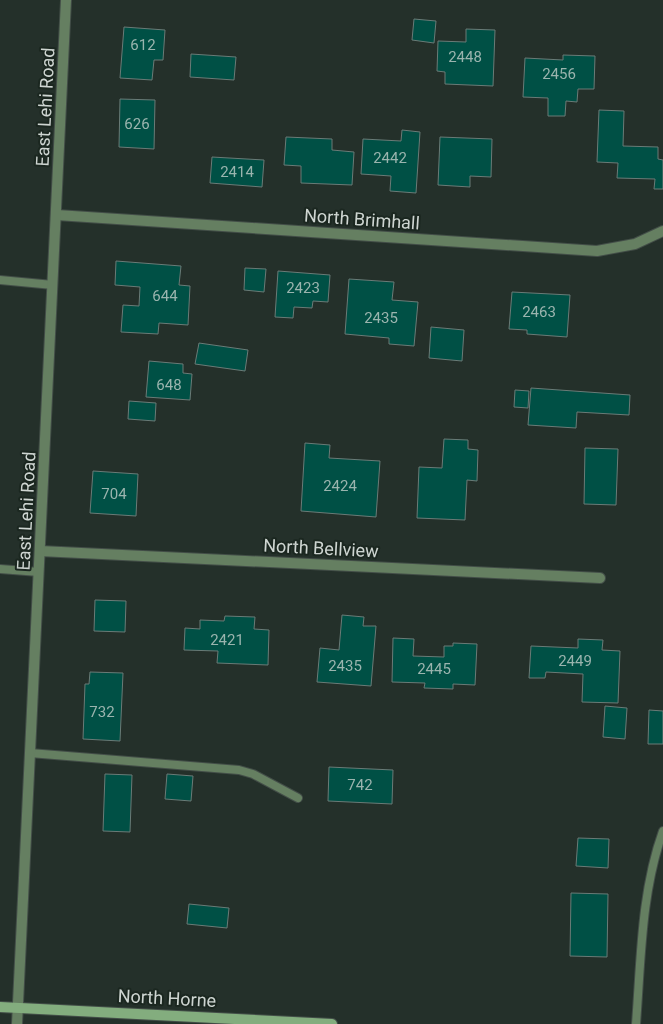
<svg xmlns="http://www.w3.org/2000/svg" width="663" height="1024" font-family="Roboto,sans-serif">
	<rect width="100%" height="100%" fill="#24302a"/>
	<g fill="#005045" stroke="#6a7b77">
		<polygon points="414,19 436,21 434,43 412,40"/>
		<polygon points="124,27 165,30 163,60 154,60 152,80 120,78"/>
		<polygon points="466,29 495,30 493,86 445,84 445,72 437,71 438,41 466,42"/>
		<polygon points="191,54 236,57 234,80 190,77"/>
		<polygon points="563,55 595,56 594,89 578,89 577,102 566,101 565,116 548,116 548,98 523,97 525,58 563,60"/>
		<polygon points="120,99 155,100 154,149 119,147"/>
		<polygon points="599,110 624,111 623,146 658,147 658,159 663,160 663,189 654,189 655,179 617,178 618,163 597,162"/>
		<polygon points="402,130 420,132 416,193 390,191 391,176 361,174 363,139 401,141"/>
		<polygon points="286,137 332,139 332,150 354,152 352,185 301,183 301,166 284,165"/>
		<polygon points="440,137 492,139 491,177 470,176 470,187 438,185"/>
		<polygon points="212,157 264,160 262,187 210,183"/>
		<polygon points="116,261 181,266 179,285 190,286 188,325 159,323 158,334 121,332 123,305 139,306 140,287 115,285"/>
		<polygon points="245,268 266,269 264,292 244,290"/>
		<polygon points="278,271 330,275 328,302 313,301 312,308 294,307 293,318 275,317"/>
		<polygon points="349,279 394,282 392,300 418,302 414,346 389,344 389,338 345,334"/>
		<polygon points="512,292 570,295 567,337 527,334 527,330 509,329"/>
		<polygon points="431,327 464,330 462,361 429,358"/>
		<polygon points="199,343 248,350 245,371 195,364"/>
		<polygon points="149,361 183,364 183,373 192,374 190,400 146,397"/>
		<polygon points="531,388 630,395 629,415 577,412 576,428 528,425"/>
		<polygon points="515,390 529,391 528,408 514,407"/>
		<polygon points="129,401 156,403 155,421 128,419"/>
		<polygon points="444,439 468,440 468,449 478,450 477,481 467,480 465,520 417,518 419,467 442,468"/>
		<polygon points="305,443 330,445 329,458 380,461 376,517 301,511"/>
		<polygon points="585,448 618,449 616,505 584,504"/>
		<polygon points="93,471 138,474 136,516 90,513"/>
		<polygon points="95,600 126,601 125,632 94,631"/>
		<polygon points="342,615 364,617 363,626 376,626 371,686 317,682 320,648 339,650"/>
		<polygon points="225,616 255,617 254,629 269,630 268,665 217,663 218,651 184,650 185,628 200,629 200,620 224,621"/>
		<polygon points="393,638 414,639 413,656 444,657 444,646 453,646 453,643 477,644 475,685 453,684 453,689 424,688 425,683 392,682"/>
		<polygon points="578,639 603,640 602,650 620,651 618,703 582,702 583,674 546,672 545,678 529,678 531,646 578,648"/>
		<polygon points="90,672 123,673 120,741 83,739 85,684 89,684"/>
		<polygon points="605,706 627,708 625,739 603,737"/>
		<polygon points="649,710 663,711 663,744 648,744"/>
		<polygon points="329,767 393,770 392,804 328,801"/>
		<polygon points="105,774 132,775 130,832 103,831"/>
		<polygon points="167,774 193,776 191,801 165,799"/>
		<polygon points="578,838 609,839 608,868 576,866"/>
		<polygon points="571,893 608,894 607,957 570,956"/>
		<polygon points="189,904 229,908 227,928 187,924"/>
	</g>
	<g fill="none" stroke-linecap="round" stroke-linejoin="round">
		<g stroke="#434e48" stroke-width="10">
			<g id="lane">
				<polyline points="0,280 53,285"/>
				<polyline points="0,569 39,572"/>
				<polyline points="30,753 239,770 253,774 298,798"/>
				<path d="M636,1024C641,960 641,892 663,831"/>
			</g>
		</g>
		<g stroke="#434e48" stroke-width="12">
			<g id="street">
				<polyline points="57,215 597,251 635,244 663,231"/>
				<polyline points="40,551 600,578"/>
				<polyline points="17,1024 66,0"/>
			</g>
		</g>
		<g stroke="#434e48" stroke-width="12">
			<polyline id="secondary" points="0,1007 332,1024"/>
		</g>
		<use href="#lane" stroke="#657f61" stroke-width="8"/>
		<use href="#street" stroke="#657f61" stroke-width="10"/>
		<use href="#secondary" stroke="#83ad7e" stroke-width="10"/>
	</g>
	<g text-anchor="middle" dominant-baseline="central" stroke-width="4" stroke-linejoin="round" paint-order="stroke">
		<g font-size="15" fill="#9ab4ae">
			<text x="143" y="45">612</text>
			<text x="465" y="57">2448</text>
			<text x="559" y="74">2456</text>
			<text x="137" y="124">626</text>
			<text x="390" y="158">2442</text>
			<text x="237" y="172">2414</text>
			<text x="303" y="288">2423</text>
			<text x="165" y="296">644</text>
			<text x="539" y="312">2463</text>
			<text x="381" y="318">2435</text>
			<text x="169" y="385">648</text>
			<text x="340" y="486">2424</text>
			<text x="114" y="494">704</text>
			<text x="227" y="640">2421</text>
			<text x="575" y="661">2449</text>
			<text x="345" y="666">2435</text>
			<text x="434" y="669">2445</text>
			<text x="102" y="712">732</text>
			<text x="360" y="785">742</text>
		</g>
		<g font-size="18" fill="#ced5d1" stroke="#1b2720">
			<text transform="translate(45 107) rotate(-87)">East Lehi Road</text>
			<text transform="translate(362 219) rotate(4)">North Brimhall</text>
			<text transform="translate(26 511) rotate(-87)">East Lehi Road</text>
			<text transform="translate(321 548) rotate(3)">North Bellview</text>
			<text transform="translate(167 998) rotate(3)">North Horne</text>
		</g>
	</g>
</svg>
